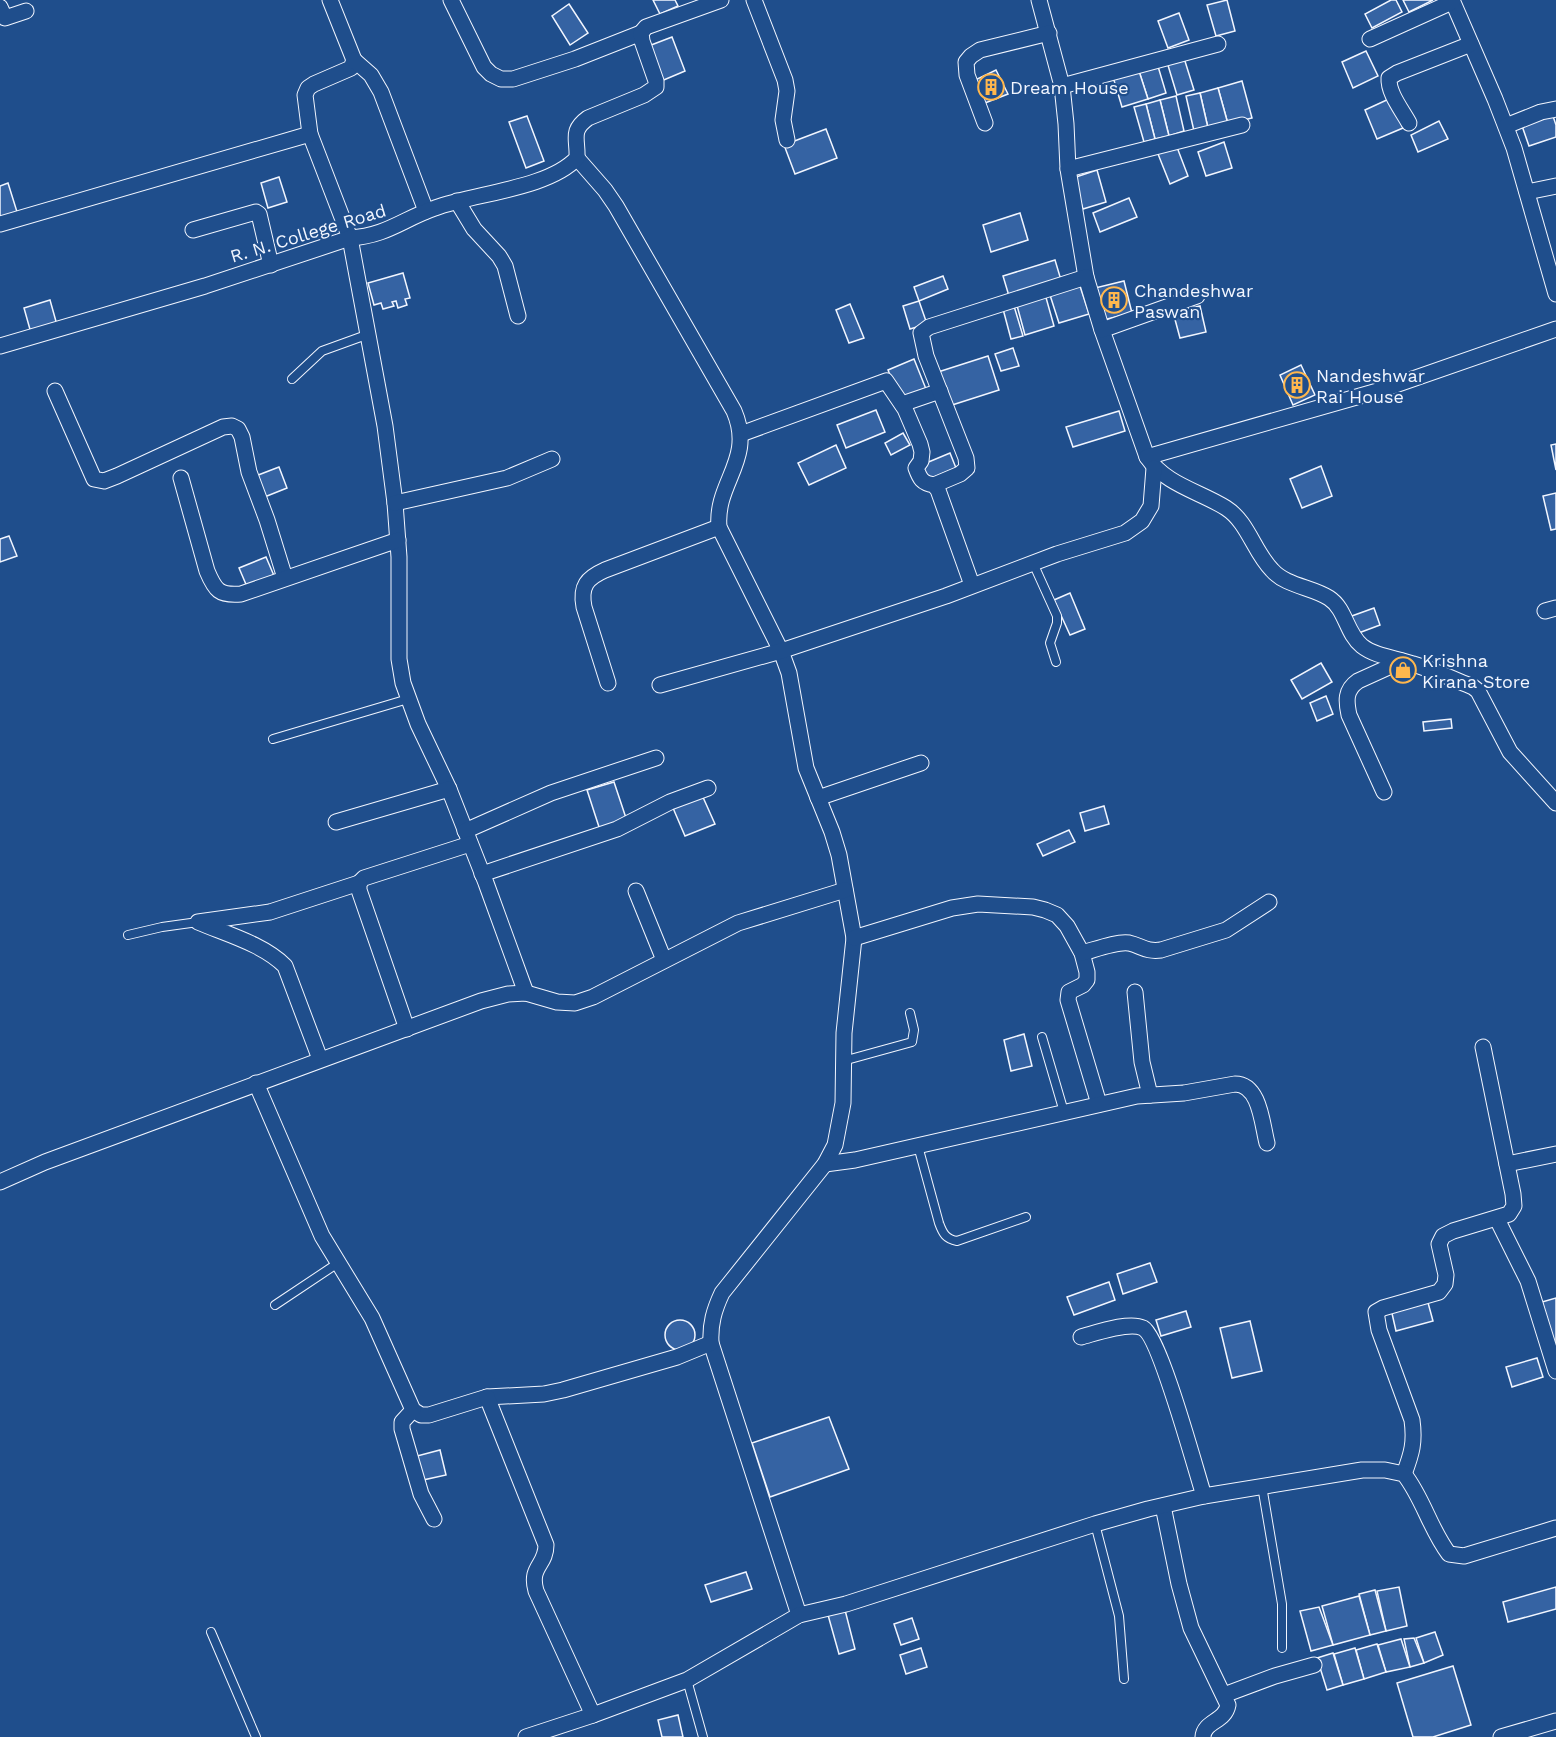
<svg xmlns="http://www.w3.org/2000/svg" width="1556" height="1737" font-family="'Work Sans',sans-serif">
	<rect width="100%" height="100%" fill="#1f4e8c"/>
	<g fill="#3563a3" stroke="#f2f6ff" stroke-width="1.5">
		<polygon points="653,0 675,0 678,6 660,14"/>
		<polygon points="1227,0 1235,31 1216,36 1207,5"/>
		<polygon points="1391,0 1396,0 1402,12 1372,28 1365,14"/>
		<polygon points="1403,0 1433,0 1409,12"/>
		<polygon points="569,4 588,33 570,45 552,16"/>
		<polygon points="1179,13 1189,40 1168,48 1158,21"/>
		<polygon points="672,37 685,71 659,82 646,47"/>
		<polygon points="1366,51 1378,76 1353,88 1342,62"/>
		<polygon points="1184,58 1194,90 1177,95 1167,62"/>
		<polygon points="1157,63 1166,93 1148,99 1138,68"/>
		<polygon points="1138,68 1148,99 1122,107 1113,77"/>
		<polygon points="996,70 1008,94 985,103 975,80"/>
		<polygon points="1242,81 1252,118 1228,124 1218,88"/>
		<polygon points="1218,88 1228,124 1208,128 1200,93"/>
		<polygon points="1200,93 1208,128 1194,131 1186,96"/>
		<polygon points="1176,96 1184,131 1169,136 1160,100"/>
		<polygon points="1391,98 1403,128 1377,139 1365,110"/>
		<polygon points="1160,100 1169,136 1155,139 1146,104"/>
		<polygon points="1146,104 1155,139 1144,142 1134,107"/>
		<polygon points="1552,113 1556,125 1556,137 1529,146 1521,123"/>
		<polygon points="527,116 544,161 526,168 509,122"/>
		<polygon points="1439,121 1448,139 1418,152 1411,135"/>
		<polygon points="826,129 837,158 795,174 784,145"/>
		<polygon points="1175,142 1188,176 1170,184 1156,149"/>
		<polygon points="1224,142 1232,168 1206,176 1198,152"/>
		<polygon points="1097,170 1106,202 1083,209 1073,178"/>
		<polygon points="279,177 287,202 268,208 261,183"/>
		<polygon points="8,183 18,215 0,217 0,186"/>
		<polygon points="1129,198 1137,217 1100,232 1093,213"/>
		<polygon points="1020,213 1028,240 991,252 983,225"/>
		<polygon points="1055,260 1061,280 1009,296 1003,276"/>
		<polygon points="403,273 410,298 405,299 407,305 398,308 396,301 392,302 394,306 383,309 381,303 374,305 368,283"/>
		<polygon points="943,276 948,289 919,301 914,287"/>
		<polygon points="1124,281 1132,313 1103,320 1095,288"/>
		<polygon points="1079,283 1089,314 1059,323 1049,292"/>
		<polygon points="1045,294 1054,326 1025,335 1016,302"/>
		<polygon points="50,300 57,325 31,333 24,308"/>
		<polygon points="919,301 927,324 910,329 903,306"/>
		<polygon points="850,304 864,338 849,343 836,310"/>
		<polygon points="1014,306 1023,336 1011,339 1003,309"/>
		<polygon points="1200,306 1206,332 1180,338 1173,312"/>
		<polygon points="1013,348 1019,366 1001,371 995,354"/>
		<polygon points="988,356 999,390 949,406 938,372"/>
		<polygon points="914,359 926,389 900,400 888,370"/>
		<polygon points="1301,365 1315,395 1293,405 1280,375"/>
		<polygon points="876,410 885,432 846,448 837,425"/>
		<polygon points="1119,411 1125,431 1073,447 1066,427"/>
		<polygon points="903,433 910,445 891,455 885,443"/>
		<polygon points="1556,444 1556,470 1551,445"/>
		<polygon points="836,445 846,468 809,485 798,463"/>
		<polygon points="950,453 956,468 925,481 919,466"/>
		<polygon points="1321,466 1332,496 1302,508 1290,479"/>
		<polygon points="279,467 287,488 262,498 253,477"/>
		<polygon points="1556,493 1556,529 1551,530 1543,496"/>
		<polygon points="9,536 17,556 0,562 0,539"/>
		<polygon points="266,557 275,578 248,589 239,568"/>
		<polygon points="1070,593 1085,629 1070,635 1054,600"/>
		<polygon points="1374,608 1380,625 1356,634 1349,617"/>
		<polygon points="1321,663 1332,682 1302,699 1291,680"/>
		<polygon points="1326,696 1333,714 1317,721 1310,703"/>
		<polygon points="1451,719 1452,728 1424,731 1423,722"/>
		<polygon points="614,782 627,821 600,830 587,790"/>
		<polygon points="702,795 715,824 685,836 673,808"/>
		<polygon points="1104,806 1109,824 1085,831 1080,813"/>
		<polygon points="1069,830 1075,842 1043,856 1037,844"/>
		<polygon points="1024,1034 1032,1066 1011,1071 1004,1040"/>
		<polygon points="1150,1263 1157,1282 1123,1294 1117,1274"/>
		<polygon points="1109,1282 1115,1300 1074,1315 1067,1297"/>
		<polygon points="1556,1298 1556,1346 1555,1346 1542,1302"/>
		<polygon points="1427,1299 1433,1321 1396,1331 1391,1309"/>
		<polygon points="1186,1311 1191,1327 1161,1336 1156,1320"/>
		<circle cx="680" cy="1335" r="15"/>
		<polygon points="1250,1321 1262,1371 1232,1378 1220,1328"/>
		<polygon points="1537,1358 1543,1377 1512,1387 1506,1367"/>
		<polygon points="829,1417 849,1469 770,1497 752,1443"/>
		<polygon points="440,1450 446,1475 423,1480 417,1456"/>
		<polygon points="746,1572 752,1589 711,1602 705,1585"/>
		<polygon points="1399,1587 1407,1626 1386,1631 1377,1591"/>
		<polygon points="1556,1587 1556,1609 1508,1622 1503,1602"/>
		<polygon points="1375,1590 1386,1631 1370,1635 1359,1594"/>
		<polygon points="1359,1596 1370,1635 1333,1645 1322,1606"/>
		<polygon points="1319,1607 1333,1645 1311,1651 1300,1611"/>
		<polygon points="845,1610 855,1649 839,1654 828,1615"/>
		<polygon points="912,1618 919,1639 901,1645 894,1624"/>
		<polygon points="1435,1632 1443,1655 1424,1663 1416,1638"/>
		<polygon points="1414,1638 1424,1663 1410,1667 1404,1639"/>
		<polygon points="1401,1639 1410,1667 1386,1672 1378,1645"/>
		<polygon points="1377,1644 1386,1672 1364,1679 1356,1650"/>
		<polygon points="921,1648 927,1667 906,1674 900,1655"/>
		<polygon points="1355,1648 1364,1679 1343,1685 1334,1654"/>
		<polygon points="1333,1653 1343,1685 1327,1690 1317,1658"/>
		<polygon points="1453,1666 1471,1725 1433,1737 1413,1737 1397,1683"/>
		<polygon points="678,1715 683,1737 662,1737 658,1720"/>
	</g>
	<g fill="none" stroke-linecap="round" stroke-linejoin="round">
		<g stroke="#f2f6ff" stroke-width="10">
			<g id="lane">
				<polyline points="292,379 322,351 369,334"/>
				<polyline points="1033,563 1057,616 1057,623 1050,643 1056,662"/>
				<polyline points="273,739 408,699"/>
				<polyline points="128,935 162,927 198,922"/>
				<polyline points="1042,1037 1064,1112"/>
				<polyline points="843,1061 912,1042 914,1030 910,1013"/>
				<path d="M918,1146L939,1223C943,1234 946,1239 957,1241L1026,1217"/>
				<polyline points="275,1305 338,1263"/>
				<polyline points="1262,1486 1282,1604 1282,1648"/>
				<polyline points="1095,1524 1119,1616 1124,1679"/>
				<polyline points="211,1632 256,1737"/>
				<polyline points="687,1680 703,1737"/>
			</g>
		</g>
		<g stroke="#f2f6ff" stroke-width="17">
			<g id="street">
				<polyline points="330,0 354,60 351,68 314,84 308,88 305,95 310,134 350,238 385,426 395,503 399,557 399,659 403,683 418,724 449,789 486,883 526,993"/>
				<polyline points="451,0 484,67 491,74 501,79 513,79 575,59 641,33"/>
				<polyline points="754,0 785,80 787,91 783,120 787,140"/>
				<path d="M1039,0L1062,86L1066,124L1068,169L1086,277L1102,330L1147,457C1166,485 1199,491 1226,508C1248,522 1254,552 1272,570C1286,586 1312,587 1329,598C1346,609 1346,633 1362,646C1376,657 1397,658 1413,664C1433,670 1453,679 1473,687L1478,691L1510,752L1556,803"/>
				<polyline points="1452,0 1495,99 1514,148 1556,294"/>
				<polyline points="0,7 5,18 26,11"/>
				<polyline points="1370,39 1452,2"/>
				<polyline points="354,60 371,75 381,92 426,211"/>
				<polyline points="1062,86 1218,44"/>
				<polyline points="985,123 967,75 966,62 971,56 980,50 1049,33"/>
				<path d="M1409,123C1402,110 1388,93 1389,78L1397,73L1471,44"/>
				<polyline points="1506,126 1541,112 1556,109"/>
				<path d="M577,158L605,190L616,206L734,411C755,460 715,482 719,527L781,651L789,673L806,768L832,832L839,855L854,938L844,1033L843,1103L835,1145L825,1164L722,1293C714,1310 710,1324 711,1343L799,1615"/>
				<polyline points="1068,169 1242,125"/>
				<polyline points="1527,192 1556,186"/>
				<polyline points="457,201 474,229 499,256 505,266 518,316"/>
				<polyline points="0,224 310,134"/>
				<polyline points="193,230 256,212 259,214 271,265"/>
				<polyline points="1102,330 1197,296"/>
				<path d="M0,346L205,286L350,238C386,236 403,219 435,208C475,193 548,189 577,158C578,139 570,131 588,118L644,95L656,87V81L642,41L641,33L646,27L721,0"/>
				<polyline points="55,391 94,479 104,481 117,476 223,427 232,426 238,429 242,437 249,472 267,520 285,578"/>
				<polyline points="902,404 940,391"/>
				<path d="M741,434L886,381L905,409L920,444L922,452L921,461L916,468C920,479 922,483 934,485L938,490L972,585"/>
				<polyline points="1147,457 1381,390 1556,329"/>
				<path d="M181,478L207,571C215,590 219,596 241,594L398,540"/>
				<polyline points="934,485 960,474 967,468 966,458 926,356 921,333 929,327 1086,277"/>
				<polyline points="395,503 507,478 552,459"/>
				<polyline points="1545,611 1556,608"/>
				<path d="M608,683L584,607C580,586 587,578 605,570L719,527"/>
				<polyline points="660,685 781,651 946,596 1057,554 1125,533 1142,521 1151,506 1154,468"/>
				<path d="M1384,792L1349,715C1346,701 1345,690 1358,681L1402,661"/>
				<polyline points="818,798 921,763"/>
				<polyline points="336,822 449,789"/>
				<polyline points="465,831 551,793 656,758"/>
				<polyline points="482,874 617,829 670,802 708,788"/>
				<polyline points="636,891 664,960"/>
				<polyline points="854,938 952,908 978,904 1033,907 1045,910 1057,915 1067,926 1082,953 1087,972 1087,980 1083,985 1069,992 1068,1000 1099,1104"/>
				<path d="M1082,953C1094,950 1117,941 1129,943C1142,946 1146,952 1161,950L1226,930L1269,902"/>
				<polyline points="1135,992 1142,1062 1150,1095"/>
				<polyline points="407,1029 359,890 359,883 364,878 470,844"/>
				<path d="M320,1059L285,966C263,944 226,934 198,922L270,912L359,883"/>
				<polyline points="256,1083 322,1236 372,1318 413,1410 421,1415 429,1415 487,1397 544,1394 563,1390 677,1357 711,1343"/>
				<path d="M825,1164L855,1160L1137,1096L1184,1093L1235,1084C1260,1084 1262,1124 1267,1143"/>
				<polyline points="1507,1164 1556,1154"/>
				<polyline points="0,1182 45,1162 481,1001 508,994 526,993 557,1002 575,1003 593,997 738,923 845,890"/>
				<polyline points="1497,1219 1528,1281 1556,1371"/>
				<path d="M1081,1337C1096,1333 1129,1321 1143,1328C1160,1337 1196,1471 1204,1496"/>
				<path d="M487,1397L546,1545C546,1566 529,1566 536,1591L593,1715"/>
				<polyline points="413,1410 402,1422 402,1429 421,1494 434,1519"/>
				<path d="M1404,1474C1412,1453 1415,1442 1412,1420L1379,1330L1376,1312L1383,1308L1439,1292L1445,1284L1446,1275L1439,1244L1443,1236L1453,1231L1509,1214L1514,1206L1513,1194L1483,1047"/>
				<path d="M1163,1506L1179,1584L1191,1628L1228,1705C1225,1722 1204,1721 1203,1737"/>
				<polyline points="1224,1695 1275,1676 1314,1665"/>
				<path d="M526,1737L593,1715L687,1680L799,1615L846,1604L1095,1524L1148,1509L1204,1496L1362,1470H1385L1404,1474C1423,1498 1430,1529 1449,1554L1464,1556L1556,1528"/>
				<polyline points="1501,1737 1556,1721"/>
			</g>
		</g>
		<use href="#lane" stroke="#1f4e8c" stroke-width="8"/>
		<use href="#street" stroke="#1f4e8c" stroke-width="15"/>
	</g>
	<defs>
		<g id="building-ring" transform="scale(1.35)"><circle r="9.5" fill="#1f4e8c" stroke="#ffb74d" stroke-width="1.5"/><path d="M-4-6H4V6H1V3H-1V6H-4ZM-2.5-4.3h1.7v1.8h-1.7ZM.8-4.3h1.7v1.8H.8ZM-2.5-1h1.7V.8h-1.7ZM.8-1h1.7V.8H.8Z" fill="#ffb74d"/></g>
		<g id="shop-ring" transform="scale(1.35)"><circle r="9.5" fill="#1f4e8c" stroke="#ffb74d" stroke-width="1.5"/><path d="M-5-2.5h2.3a2.7 3.5 0 0 1 5.4 0H5L5.5 6h-11ZM-1.5-2.5h3a1.5 2.3 0 0 0-3 0Z" fill="#ffb74d"/></g>
	</defs>
	<g fill-rule="evenodd">
		<use href="#building-ring" x="991" y="87"/>
		<use href="#building-ring" x="1114" y="300"/>
		<use href="#building-ring" x="1297" y="385"/>
		<use href="#shop-ring" x="1403" y="670"/>
	</g>
	<g text-anchor="middle" dominant-baseline="central" stroke-width="4.5" stroke-linejoin="round" paint-order="stroke">
		<g font-size="18" fill="#f2f6ff" stroke="#1f4e8c" text-anchor="start">
			<text x="1010" y="87">Dream House</text>
			<text x="1134" y="290">Chandeshwar<tspan x="1134" dy="21">Paswan</tspan></text>
			<text x="1316" y="375">Nandeshwar<tspan x="1316" dy="21">Rai House</tspan></text>
			<text x="1422" y="660">Krishna<tspan x="1422" dy="21">Kirana Store</tspan></text>
		</g>
		<g font-size="18" fill="#f2f6ff" stroke="#1f4e8c">
			<text transform="translate(308 233) rotate(-17)">R. N. College Road</text>
		</g>
	</g>
</svg>
